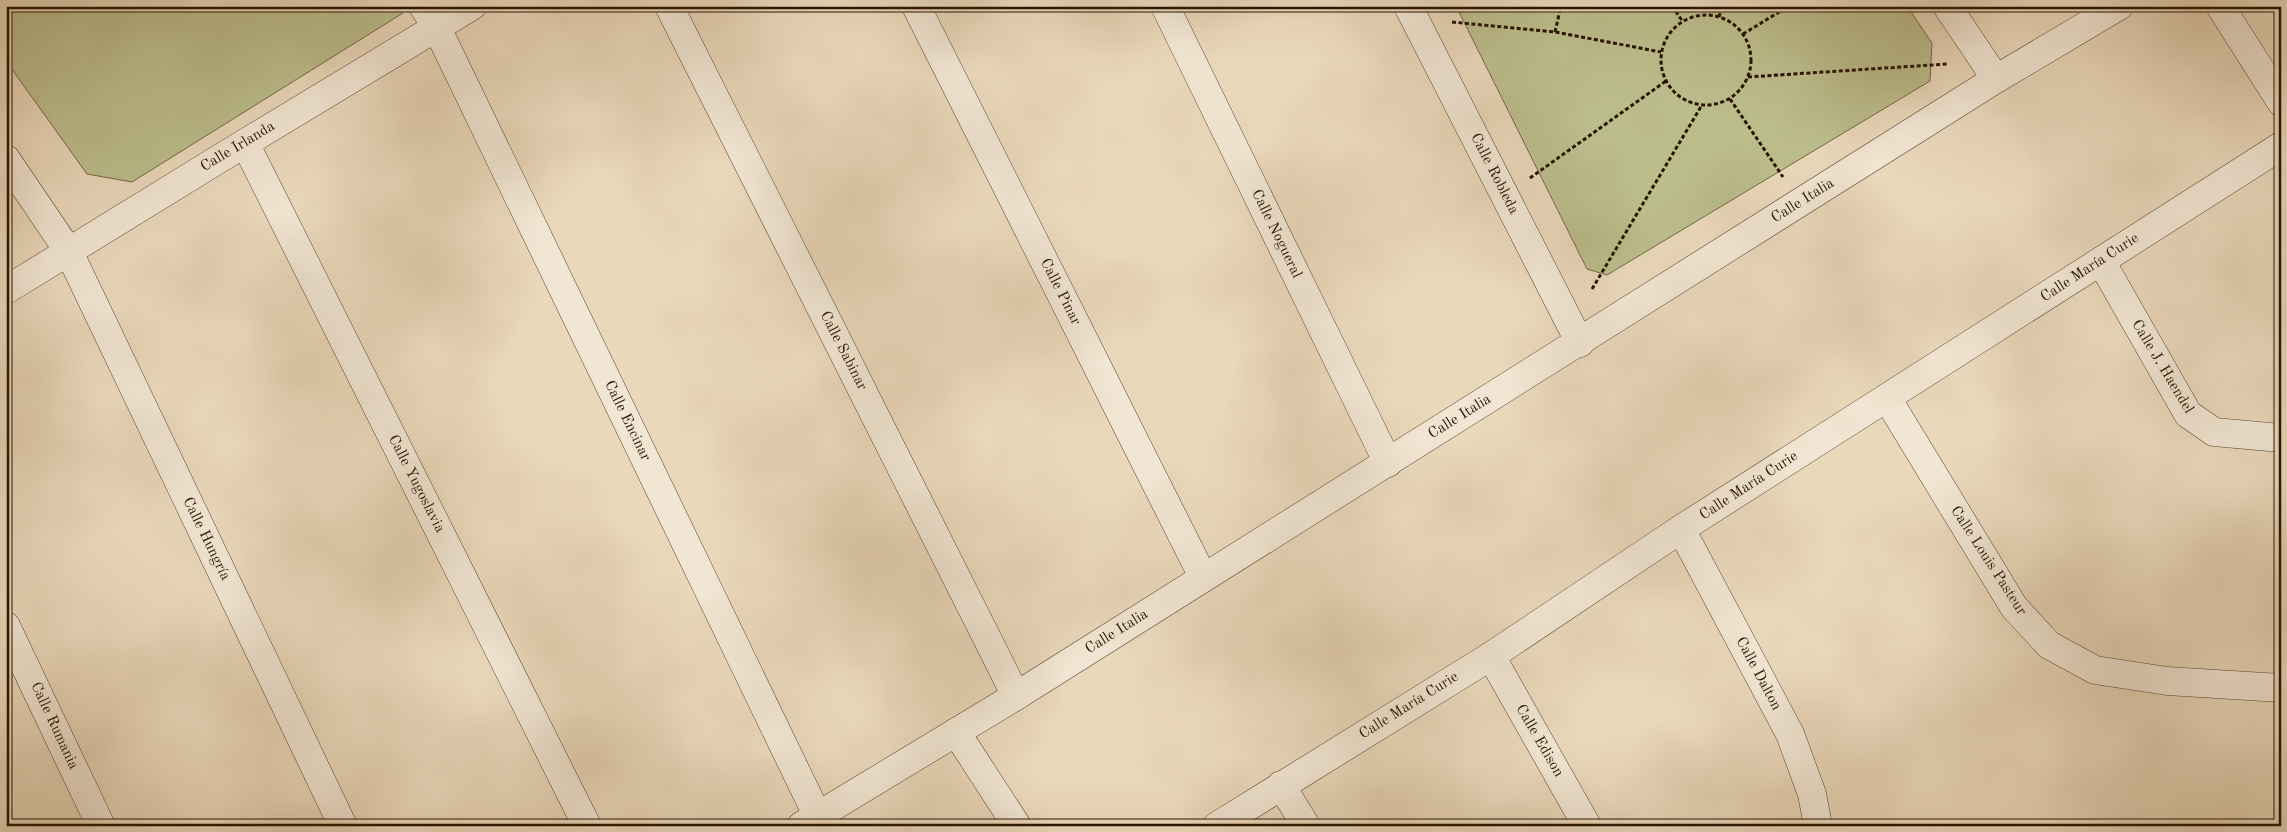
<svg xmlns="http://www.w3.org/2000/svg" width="2287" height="832" font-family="'Old Standard TT',serif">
	<rect width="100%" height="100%" fill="#ead8bb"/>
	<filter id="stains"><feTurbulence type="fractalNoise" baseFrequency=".004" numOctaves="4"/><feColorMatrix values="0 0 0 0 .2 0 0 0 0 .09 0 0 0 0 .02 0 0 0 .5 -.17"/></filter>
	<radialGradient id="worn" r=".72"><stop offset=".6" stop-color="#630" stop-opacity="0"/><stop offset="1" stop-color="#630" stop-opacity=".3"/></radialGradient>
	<g fill="#bcbd8d" stroke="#726846">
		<polygon points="6,6 398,6 403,13 132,182 87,174 6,61"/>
		<polygon points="1456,6 1907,6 1932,43 1930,81 1607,275 1587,269"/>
	</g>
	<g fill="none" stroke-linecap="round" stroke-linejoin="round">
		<g stroke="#58452f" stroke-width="29">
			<g id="street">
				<polyline points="423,6 437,28 817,815"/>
				<polyline points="669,6 1016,696"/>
				<polyline points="916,6 1203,577"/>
				<polyline points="1165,6 1388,463"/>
				<polyline points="1408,6 1580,343"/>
				<polyline points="1947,6 1996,79"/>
				<polyline points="2220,6 2281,102"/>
				<polyline points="245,143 587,826"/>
				<polyline points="6,159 69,252 343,826"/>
				<polyline points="2101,261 2188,414 2214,432 2281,438"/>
				<polyline points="6,290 245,143 472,6"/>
				<polyline points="1887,398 2014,607 2049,645 2095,670 2167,681 2281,688"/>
				<polyline points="1681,529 1790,734 1812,794 1818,826"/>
				<polyline points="6,626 101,826"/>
				<polyline points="1491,656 1587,826"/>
				<polyline points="956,732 1017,826"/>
				<polyline points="1281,785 1306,826"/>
				<polyline points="801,826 1016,696 1996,79 2119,6"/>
				<polyline points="1217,826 1491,656 1681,529 2281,146"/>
			</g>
		</g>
		<g stroke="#271400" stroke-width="3" stroke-dasharray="4 2.5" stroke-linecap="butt">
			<polyline points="1672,6 1683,22"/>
			<circle cx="1706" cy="60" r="45"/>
			<polyline points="1719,17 1722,6"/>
			<polyline points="1452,22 1555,32 1661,52"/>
			<polyline points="1555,32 1561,6"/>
			<polyline points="1743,34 1789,6"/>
			<polyline points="1748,77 1947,64"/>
			<polyline points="1730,99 1783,177"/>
			<polyline points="1530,178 1666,81"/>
			<polyline points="1592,289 1702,105"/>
		</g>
		<use href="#street" stroke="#f1e6d3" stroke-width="28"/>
	</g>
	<g text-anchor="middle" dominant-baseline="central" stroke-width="4" stroke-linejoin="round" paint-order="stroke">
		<g font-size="15" fill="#271400" stroke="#f1e6d3">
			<text transform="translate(238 147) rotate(-31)">Calle Irlanda</text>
			<text transform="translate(1494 174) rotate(63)">Calle Robleda</text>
			<text transform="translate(1803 201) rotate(-32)">Calle Italia</text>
			<text transform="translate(1276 234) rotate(64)">Calle Nogueral</text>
			<text transform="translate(2090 268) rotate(-33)">Calle María Curie</text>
			<text transform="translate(1060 292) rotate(63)">Calle Pinar</text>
			<text transform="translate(843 351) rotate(63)">Calle Sabinar</text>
			<text transform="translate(2162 367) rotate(59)">Calle J. Haendel</text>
			<text transform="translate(1460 417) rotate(-32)">Calle Italia</text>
			<text transform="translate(627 421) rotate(64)">Calle Encinar</text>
			<text transform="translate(416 484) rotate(63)">Calle Yugoslavia</text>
			<text transform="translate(1749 486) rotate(-33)">Calle María Curie</text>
			<text transform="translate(206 539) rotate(64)">Calle Hungría</text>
			<text transform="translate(1988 561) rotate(57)">Calle Louis Pasteur</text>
			<text transform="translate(1117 632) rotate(-32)">Calle Italia</text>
			<text transform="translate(1758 674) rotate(62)">Calle Dalton</text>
			<text transform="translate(1409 706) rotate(-32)">Calle María Curie</text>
			<text transform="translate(54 726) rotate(65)">Calle Rumania</text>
			<text transform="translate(1539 741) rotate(60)">Calle Edison</text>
		</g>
	</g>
	<rect width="2287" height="832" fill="none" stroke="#ead8bb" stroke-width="25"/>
	<rect x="8" y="8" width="2272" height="817" fill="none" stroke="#271400" stroke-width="2.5"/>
	<rect x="12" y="12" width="2262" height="807" fill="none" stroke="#271400"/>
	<rect width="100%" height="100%" filter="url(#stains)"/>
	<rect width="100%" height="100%" fill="url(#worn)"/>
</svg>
